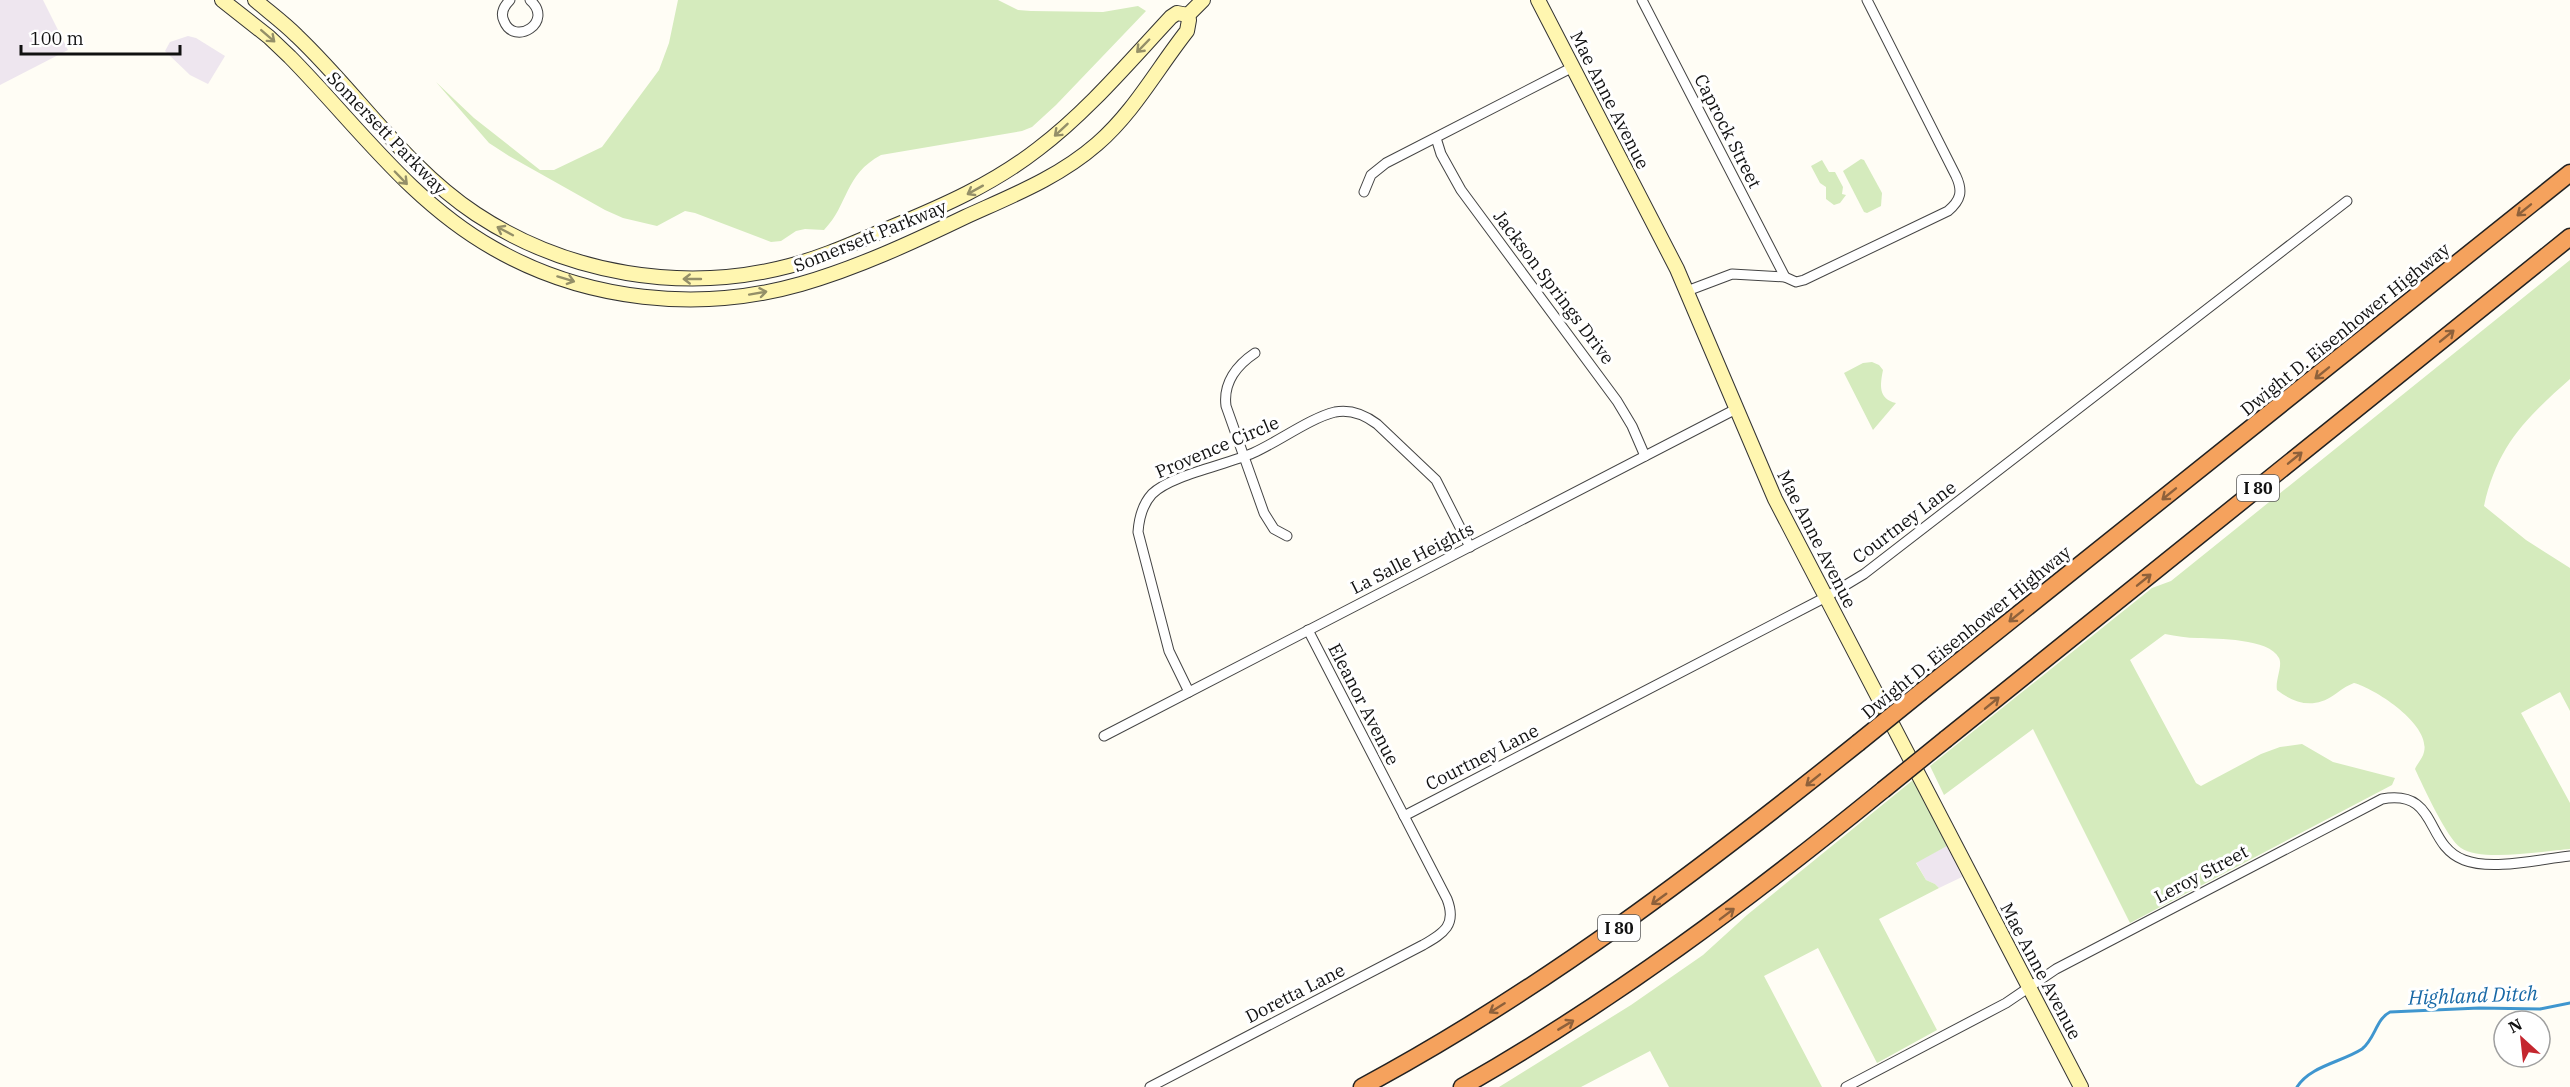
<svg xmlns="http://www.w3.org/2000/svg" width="2570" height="1087" font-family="'IBM Plex Serif',serif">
	<rect width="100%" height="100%" fill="#fffdf5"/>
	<g fill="#eee6ef">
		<polygon points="0,0 43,0 68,50 0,85"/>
		<polygon points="188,36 196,38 225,56 208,84 190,75 165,51 170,42"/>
		<polygon points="1947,846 1962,877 1939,888 1935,884 1926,880 1916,862"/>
	</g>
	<g fill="#d5ebbd">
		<path d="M678,0H998L1018,10L1031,11L1103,12L1138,6L1146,11L1056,105L1032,127L1022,131L881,155C844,175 849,204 824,230L805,229L796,231L781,241L771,242L695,213L685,211L657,226L623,218L605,210L509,156L489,143L436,82L474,118L540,170H554L602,147L659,70L669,43Z"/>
		<polygon points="1861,159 1864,160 1882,193 1881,206 1867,213 1864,212 1843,171"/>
		<polygon points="1822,160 1829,172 1835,172 1843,187 1842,194 1846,195 1840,203 1834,205 1826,199 1826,187 1820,183 1811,166"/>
		<path d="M2570,260V379C2526,418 2497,446 2484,506L2526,540L2570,568V711L2560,692L2521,713L2570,803V849C2545,851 2480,862 2461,848C2447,839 2423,786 2415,769C2417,764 2423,758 2424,752C2431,725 2376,689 2354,683C2346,686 2341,690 2334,695C2314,709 2295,704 2277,690C2275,680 2283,666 2279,658C2269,638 2217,639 2198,638C2187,638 2176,636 2165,634L2130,660L2196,783L2201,786L2261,754L2280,747L2302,744L2333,762L2395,778L2392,785L2130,923L2033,729L1944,795L1930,766L2152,588L2171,581Z"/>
		<path d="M1872,362L1879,365L1883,370C1880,385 1878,399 1896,403L1873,430L1844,373L1863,363Z"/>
		<polygon points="1913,780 1947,846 1916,863 1926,880 1935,884 1939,888 1879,919 1937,1030 1877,1063 1818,948 1764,976 1822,1087 1669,1087 1650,1051 1581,1087 1499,1087 1631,1005 1703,955 1747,915"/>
	</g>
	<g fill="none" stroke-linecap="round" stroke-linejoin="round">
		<path stroke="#3f96cf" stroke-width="3" d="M2297,1087C2310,1066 2342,1062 2362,1049C2375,1039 2376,1019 2390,1012L2479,1008L2540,1009L2570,1003"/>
		<g stroke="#444" stroke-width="11">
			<g id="street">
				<path d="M510,0C504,6 500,13 504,21C514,47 555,22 530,0"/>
				<polyline points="1642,0 1785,277"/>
				<polyline points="1436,138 1441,154 1461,190 1617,401 1632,426 1645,456"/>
				<polyline points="1364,192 1371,175 1386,163 1573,67"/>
				<path d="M1687,291L1732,274L1785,277L1796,282L1804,280L1948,211C1961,200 1963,191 1956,176L1867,0"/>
				<path d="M1255,353C1237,365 1223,383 1226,406L1264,513L1274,529L1287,536"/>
				<path d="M1189,692L1169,651L1138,532C1139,518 1142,505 1152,494C1171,475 1226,465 1253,453C1278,442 1310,418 1335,412C1351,409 1365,415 1377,424L1436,480L1470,547"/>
				<polyline points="1104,736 1736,409"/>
				<polyline points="1404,816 1826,597 1864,574 2347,201"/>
				<path d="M1150,1087L1423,945C1444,933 1457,925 1447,899L1308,630"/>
				<path d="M1846,1087L2006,1003L2056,969L2382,799C2439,789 2424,845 2464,860C2492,871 2540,859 2570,856"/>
			</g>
		</g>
		<g stroke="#333" stroke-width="16">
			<g id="secondary">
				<path d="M222,0L269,37L290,57C356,124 410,201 493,248C585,301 699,313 801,284C857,268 913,242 965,217C1011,196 1058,178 1097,144C1134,112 1157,69 1187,31L1189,20L1188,15"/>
				<path d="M255,0C269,12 284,23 297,36C358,94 405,167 476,214C567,274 683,294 789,266C824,257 858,241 892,227C943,206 993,184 1038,149C1087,112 1129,62 1171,17L1177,13L1188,15"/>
				<polyline points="1538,0 1677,269 1775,499 2081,1087"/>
				<polyline points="1188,15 1203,0"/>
			</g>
		</g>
		<g stroke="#222" stroke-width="19">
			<g id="highway">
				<polyline points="1921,692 2570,173"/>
				<polyline points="1946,739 2570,237"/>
				<path d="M1362,1087C1541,991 1701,869 1858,743"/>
				<path d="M1462,1087C1613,1001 1748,900 1883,790"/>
			</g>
		</g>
		<use href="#street" stroke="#fff" stroke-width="9"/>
		<use href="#secondary" stroke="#fff6b0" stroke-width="14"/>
		<use href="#highway" stroke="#f5a25d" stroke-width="16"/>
		<g stroke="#222" stroke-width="19" stroke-linecap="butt">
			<g id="highway-bridge">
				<polyline points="1858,743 1921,692"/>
				<polyline points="1883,790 1946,739"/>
			</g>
		</g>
		<use href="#highway-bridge" stroke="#f5a25d" stroke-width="16"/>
	</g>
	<defs><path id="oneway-shaft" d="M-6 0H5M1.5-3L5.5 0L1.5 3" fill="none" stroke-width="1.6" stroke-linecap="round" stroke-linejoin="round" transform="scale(1.5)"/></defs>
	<g stroke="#948f68">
		<use href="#oneway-shaft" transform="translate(268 36) rotate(41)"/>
		<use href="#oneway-shaft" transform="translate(1143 46) rotate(134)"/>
		<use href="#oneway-shaft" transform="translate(1061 130) rotate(137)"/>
		<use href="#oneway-shaft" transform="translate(401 178) rotate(46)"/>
		<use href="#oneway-shaft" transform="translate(975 190) rotate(151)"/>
		<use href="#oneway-shaft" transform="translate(505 231) rotate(-152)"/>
		<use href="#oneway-shaft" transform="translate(566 279) rotate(17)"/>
		<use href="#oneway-shaft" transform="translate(692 279) rotate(-180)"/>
		<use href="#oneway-shaft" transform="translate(758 293) rotate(-10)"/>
	</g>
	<g stroke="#8e613b">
		<use href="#oneway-shaft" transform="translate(2524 210) rotate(141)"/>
		<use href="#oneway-shaft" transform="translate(2447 336) rotate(-39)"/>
		<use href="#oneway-shaft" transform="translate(2322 373) rotate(141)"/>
		<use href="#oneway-shaft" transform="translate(2295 458) rotate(-39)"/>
		<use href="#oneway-shaft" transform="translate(2169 494) rotate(141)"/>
		<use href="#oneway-shaft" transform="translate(2144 580) rotate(-39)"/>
		<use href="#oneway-shaft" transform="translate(2016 616) rotate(141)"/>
		<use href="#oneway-shaft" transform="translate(1992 703) rotate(-39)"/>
		<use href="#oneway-shaft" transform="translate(1813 780) rotate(141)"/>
		<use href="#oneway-shaft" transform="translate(1659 899) rotate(144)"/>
		<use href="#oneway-shaft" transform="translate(1727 914) rotate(-37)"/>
		<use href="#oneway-shaft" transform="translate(1497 1008) rotate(148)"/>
		<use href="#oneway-shaft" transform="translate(1566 1025) rotate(-31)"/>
	</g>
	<g text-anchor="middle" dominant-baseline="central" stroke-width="6" stroke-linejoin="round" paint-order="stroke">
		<g fill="#fff" stroke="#585858" stroke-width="1.5">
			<rect x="2237" y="475" width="42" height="26" rx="4.5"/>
			<rect x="1598" y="915" width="42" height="26" rx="4.5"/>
		</g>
		<g font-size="16" font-weight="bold" fill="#111">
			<text x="2258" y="488">I 80</text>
			<text x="1619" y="928">I 80</text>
		</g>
		<g font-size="18" fill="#111" stroke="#fff">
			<text transform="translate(1610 100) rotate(63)">Mae Anne Avenue</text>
			<text transform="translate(1728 131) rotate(63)">Caprock Street</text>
			<text transform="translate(387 133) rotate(46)">Somersett Parkway</text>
			<text transform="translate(870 236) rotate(-22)">Somersett Parkway</text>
			<text transform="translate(1554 287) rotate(53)">Jackson Springs Drive</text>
			<text transform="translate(2345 329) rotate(-39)">Dwight D. Eisenhower Highway</text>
			<text transform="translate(1217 447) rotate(-23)">Provence Circle</text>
			<text transform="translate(1904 522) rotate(-37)">Courtney Lane</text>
			<text transform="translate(1817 539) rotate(63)">Mae Anne Avenue</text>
			<text transform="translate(1412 558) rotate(-27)">La Salle Heights</text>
			<text transform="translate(1966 632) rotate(-39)">Dwight D. Eisenhower Highway</text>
			<text transform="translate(1364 704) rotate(63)">Eleanor Avenue</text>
			<text transform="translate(1482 757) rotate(-27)">Courtney Lane</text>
			<text transform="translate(2201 874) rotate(-28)">Leroy Street</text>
			<text transform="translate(2041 971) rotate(62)">Mae Anne Avenue</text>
			<text transform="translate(1295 993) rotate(-27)">Doretta Lane</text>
		</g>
		<g font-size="20" font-style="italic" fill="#1768a6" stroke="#fff">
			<text transform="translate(2473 995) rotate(-2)">Highland Ditch</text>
		</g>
	</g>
	<g transform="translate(2522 1039) rotate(333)"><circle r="28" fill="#ffffff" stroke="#a0a0a0" stroke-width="1.5"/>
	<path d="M0-4.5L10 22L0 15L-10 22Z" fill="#c4262e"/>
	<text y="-9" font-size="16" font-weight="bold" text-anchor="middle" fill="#111111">N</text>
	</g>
	<path d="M21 45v9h159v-9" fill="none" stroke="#111111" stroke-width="3"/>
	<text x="30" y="45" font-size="18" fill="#111111" stroke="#ffffff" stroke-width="4.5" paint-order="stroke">100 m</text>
</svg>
